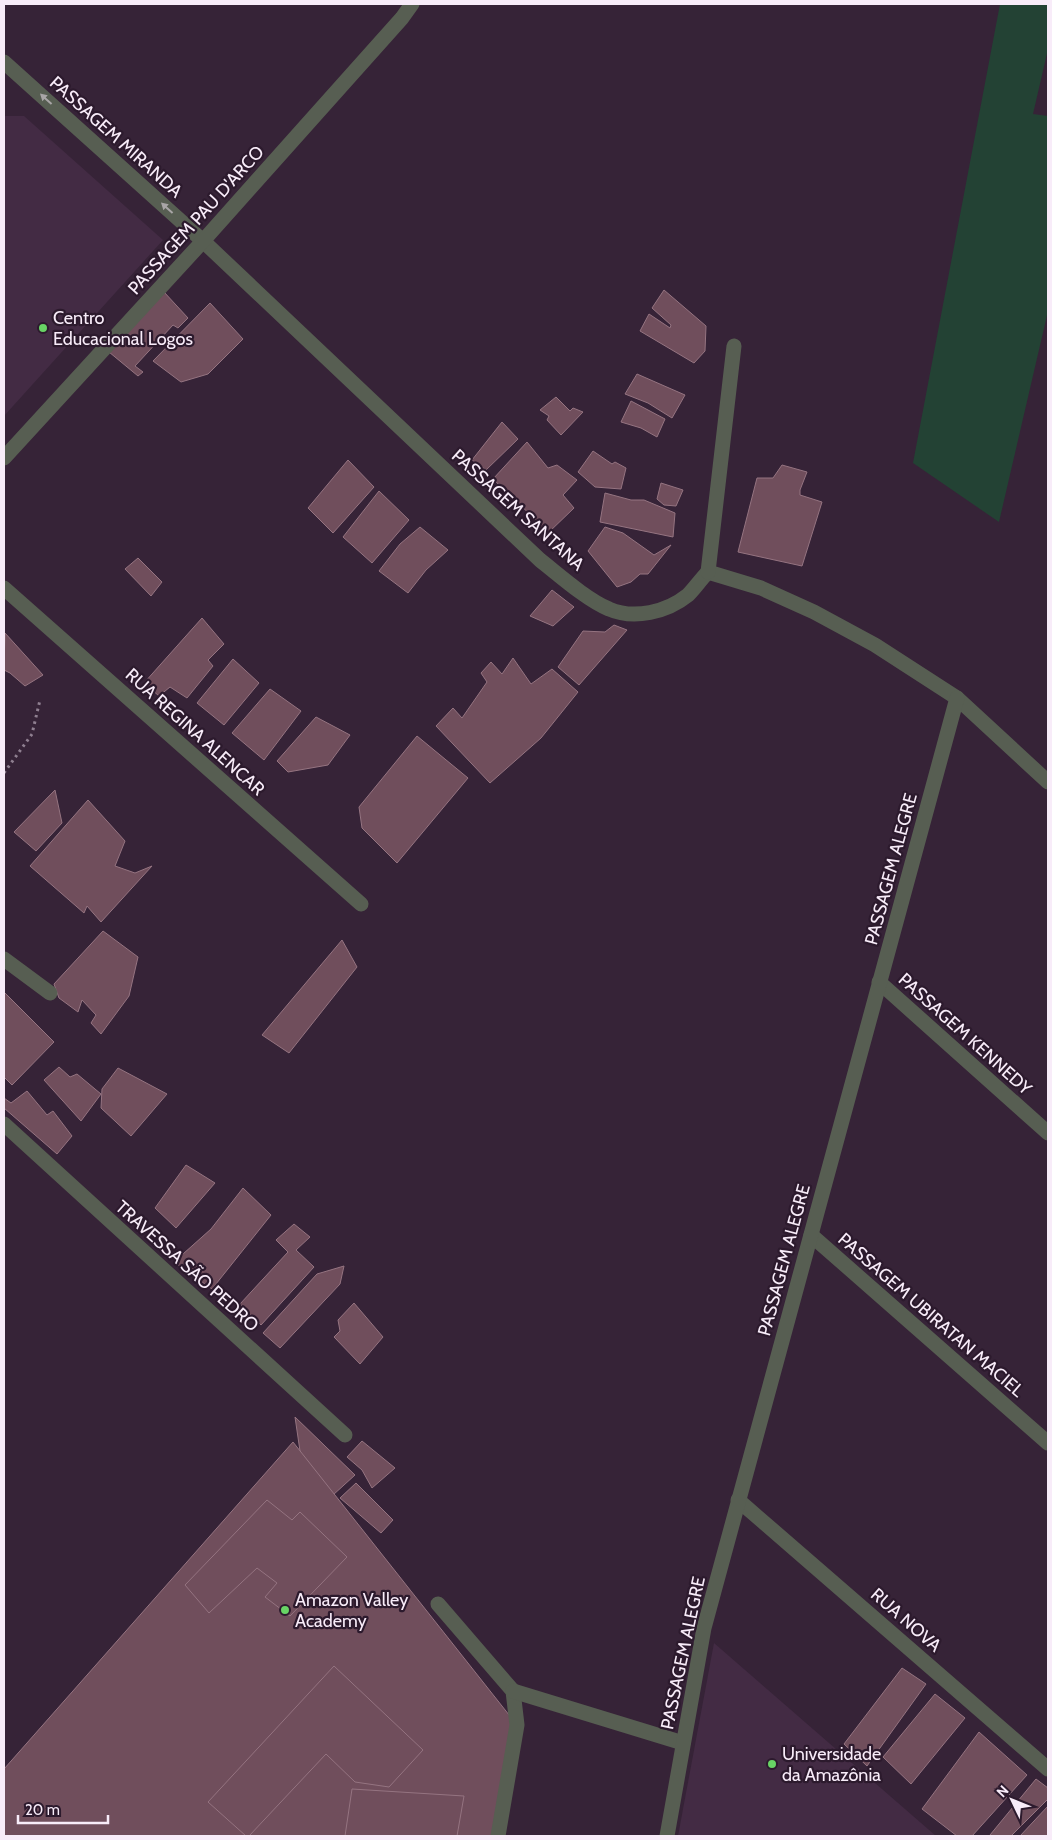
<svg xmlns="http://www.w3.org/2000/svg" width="1052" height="1840" font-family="Cabin,sans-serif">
	<rect width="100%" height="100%" fill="#362337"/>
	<g fill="#432b44">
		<polygon points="4,116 24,116 163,240 4,416"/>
		<polygon points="714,1643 936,1836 678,1836"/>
	</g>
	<polygon fill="#234234" points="1000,4 1048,4 1048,49 1033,114 1048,116 1048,311 999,522 913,463"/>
	<g fill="#704e5c" stroke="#957481">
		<polygon points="664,290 706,326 705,351 694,363 640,331 649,314 670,328 671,325 652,308"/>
		<polygon points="164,292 188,318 178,328 173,325 135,366 143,372 138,376 109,352"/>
		<polygon points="210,303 243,339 208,374 181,382 153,361"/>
		<polygon points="637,374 685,395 672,418 648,403 625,394"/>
		<polygon points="556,397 570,411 573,408 583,412 561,435 547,420 549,416 540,410"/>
		<polygon points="631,401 665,419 657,437 641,428 621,422"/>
		<polygon points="502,422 518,439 486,470 472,460"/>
		<polygon points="527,442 548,468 557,465 577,480 563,495 574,508 547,534 537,525 538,522 493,479"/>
		<polygon points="593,451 612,464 615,462 626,468 621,489 595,487 578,472"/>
		<polygon points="348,460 374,487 333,533 308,508"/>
		<polygon points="782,465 807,472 800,490 800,495 822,502 802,566 738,552 757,478 773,478"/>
		<polygon points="661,483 683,490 676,506 664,505 657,499"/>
		<polygon points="379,491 409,520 372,563 343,537"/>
		<polygon points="605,493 631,500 644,500 675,513 673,537 600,522"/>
		<polygon points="420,527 448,550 426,570 408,593 379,571 400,544"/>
		<polygon points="605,527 623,533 654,555 671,545 648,574 640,574 631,582 617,587 588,551"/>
		<polygon points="138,558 162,582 151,596 125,569"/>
		<polygon points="552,590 574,607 553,626 530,616"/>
		<polygon points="202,618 224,644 208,660 213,666 187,698 170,687 159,696 144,683"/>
		<polygon points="614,625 627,630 579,685 558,667 583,631 605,632"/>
		<polygon points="5,633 43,675 25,686 10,673 4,670"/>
		<polygon points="513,658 531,684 552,669 578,692 541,738 490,783 436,726 453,708 462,718 487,682 481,673 491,662 502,674"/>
		<polygon points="233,659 259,683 224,725 197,703"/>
		<polygon points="270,689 301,711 264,760 232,733"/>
		<polygon points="316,717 350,735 328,765 288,772 277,761"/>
		<polygon points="417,736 468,778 397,863 362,828 359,807"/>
		<polygon points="55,790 62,823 36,851 14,832"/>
		<polygon points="88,800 125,841 115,866 135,873 152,866 101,922 87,906 84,913 30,866"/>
		<polygon points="103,931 138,957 129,996 101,1034 91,1023 96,1015 82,1000 78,1012 59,998 54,984"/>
		<polygon points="342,940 357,967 289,1053 262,1035"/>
		<polygon points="4,992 54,1042 12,1085 4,1077"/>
		<polygon points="59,1067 70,1077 77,1074 101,1094 81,1121 44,1080"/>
		<polygon points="118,1068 167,1094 131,1136 101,1108 102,1089"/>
		<polygon points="27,1091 47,1115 53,1111 72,1136 57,1154 4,1108 4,1098 11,1103"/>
		<polygon points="186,1165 215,1183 176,1228 155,1208"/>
		<polygon points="243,1188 271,1215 212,1289 174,1262 211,1229"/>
		<polygon points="294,1224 310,1237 296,1250 314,1267 261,1325 240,1304 288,1252 276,1240"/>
		<polygon points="344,1266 340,1284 280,1348 263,1333 317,1274"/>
		<polygon points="354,1303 383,1337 360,1364 334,1337 340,1331 338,1320"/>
		<polygon points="295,1417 355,1475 322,1505 289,1473 300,1451"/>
		<polygon points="362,1441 395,1468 372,1488 362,1470 347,1457"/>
		<polygon points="293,1442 517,1725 502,1836 4,1836 4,1769"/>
		<polygon points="356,1483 393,1520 381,1533 340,1498"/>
		<polygon points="267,1500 292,1520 300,1512 347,1557 290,1616 265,1597 277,1583 257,1568 209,1613 185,1585"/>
		<polygon points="334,1666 423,1750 389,1787 355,1782 326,1754 249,1836 246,1836 208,1802"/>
		<polygon points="902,1668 926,1684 867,1766 844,1744"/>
		<polygon points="935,1694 965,1718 911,1784 883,1757"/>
		<polygon points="979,1732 1027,1775 972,1836 957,1836 922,1809"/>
		<polygon points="1036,1779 1048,1788 1048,1799 1011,1836 991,1836 990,1835"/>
		<polygon points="352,1789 464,1796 457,1836 345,1836"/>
		<polygon points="1048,1806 1048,1836 1020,1836"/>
	</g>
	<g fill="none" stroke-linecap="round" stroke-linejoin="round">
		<polyline stroke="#8f7f90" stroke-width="3" stroke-dasharray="2.5 4" stroke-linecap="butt" points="4,773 32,734 40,700"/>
		<g stroke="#575e52" stroke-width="15">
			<polyline points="4,959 50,993"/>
			<polyline points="438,1604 513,1691 517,1725 498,1836"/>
			<polyline points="513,1691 683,1743"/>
		</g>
		<g stroke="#575e52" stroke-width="15">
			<path d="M4,62L203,241L540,560C559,575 587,600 609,609C634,620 667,612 688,595C695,588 701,579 708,572L761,588L814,612L875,645L957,698L1048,782"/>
			<polyline points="4,458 203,241 402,18 412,4"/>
			<polyline points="708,572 734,346"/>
			<polyline points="4,588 361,904"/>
			<polyline points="879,982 1048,1133"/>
			<polyline points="4,1124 345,1435"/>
			<polyline points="811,1235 1048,1443"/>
			<polyline points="738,1500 1048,1769"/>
			<polyline points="667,1836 704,1628 957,698"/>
		</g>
	</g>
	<defs><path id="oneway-solid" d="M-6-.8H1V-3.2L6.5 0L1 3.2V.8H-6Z" transform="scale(1.25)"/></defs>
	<g fill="#a8a5a6">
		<use href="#oneway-solid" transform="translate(46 99) rotate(-138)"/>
		<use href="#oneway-solid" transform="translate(167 208) rotate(-138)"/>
	</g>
	<g fill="#68d465" stroke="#2c1a2d" stroke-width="2">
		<circle cx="43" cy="328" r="5"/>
		<circle cx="285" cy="1610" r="5"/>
		<circle cx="772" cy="1764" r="5"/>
	</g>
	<g text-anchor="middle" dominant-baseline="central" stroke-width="4.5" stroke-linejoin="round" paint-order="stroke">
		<g font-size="18" fill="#f8ecf9" stroke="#2c1a2d">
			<text transform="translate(116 137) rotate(42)">PASSAGEM MIRANDA</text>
			<text transform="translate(196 220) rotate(-48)">PASSAGEM PAU D'ARCO</text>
			<text transform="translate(518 510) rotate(42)">PASSAGEM SANTANA</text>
			<text transform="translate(195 732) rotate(42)">RUA REGINA ALENCAR</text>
			<text transform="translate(891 869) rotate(-75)">PASSAGEM ALEGRE</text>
			<text transform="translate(965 1034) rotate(42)">PASSAGEM KENNEDY</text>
			<text transform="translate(784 1260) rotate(-75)">PASSAGEM ALEGRE</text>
			<text transform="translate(187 1266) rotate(42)">TRAVESSA SÃO PEDRO</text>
			<text transform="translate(931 1315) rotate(41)">PASSAGEM UBIRATAN MACIEL</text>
			<text transform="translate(906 1620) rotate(41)">RUA NOVA</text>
			<text transform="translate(683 1653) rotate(-78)">PASSAGEM ALEGRE</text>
		</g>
		<g font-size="18" fill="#f8ecf9" stroke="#2c1a2d" text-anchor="start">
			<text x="53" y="318">Centro<tspan x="53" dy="21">Educacional Logos</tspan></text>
			<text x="295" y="1600">Amazon Valley<tspan x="295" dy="21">Academy</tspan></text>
			<text x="782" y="1754">Universidade<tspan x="782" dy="21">da Amazônia</tspan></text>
		</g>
	</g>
	<rect width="1052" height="1840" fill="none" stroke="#f8ecf9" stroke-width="10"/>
	<g transform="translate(1012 1800) rotate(313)" stroke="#2c1a2d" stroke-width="4" paint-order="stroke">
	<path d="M0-4L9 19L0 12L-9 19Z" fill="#f8ecf9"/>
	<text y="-8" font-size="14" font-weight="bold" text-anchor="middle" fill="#f8ecf9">N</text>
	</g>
	<path d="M18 1815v8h90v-8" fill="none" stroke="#f8ecf9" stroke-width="2.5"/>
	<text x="25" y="1815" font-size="15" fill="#f8ecf9" stroke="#2c1a2d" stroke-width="4" paint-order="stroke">20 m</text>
</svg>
